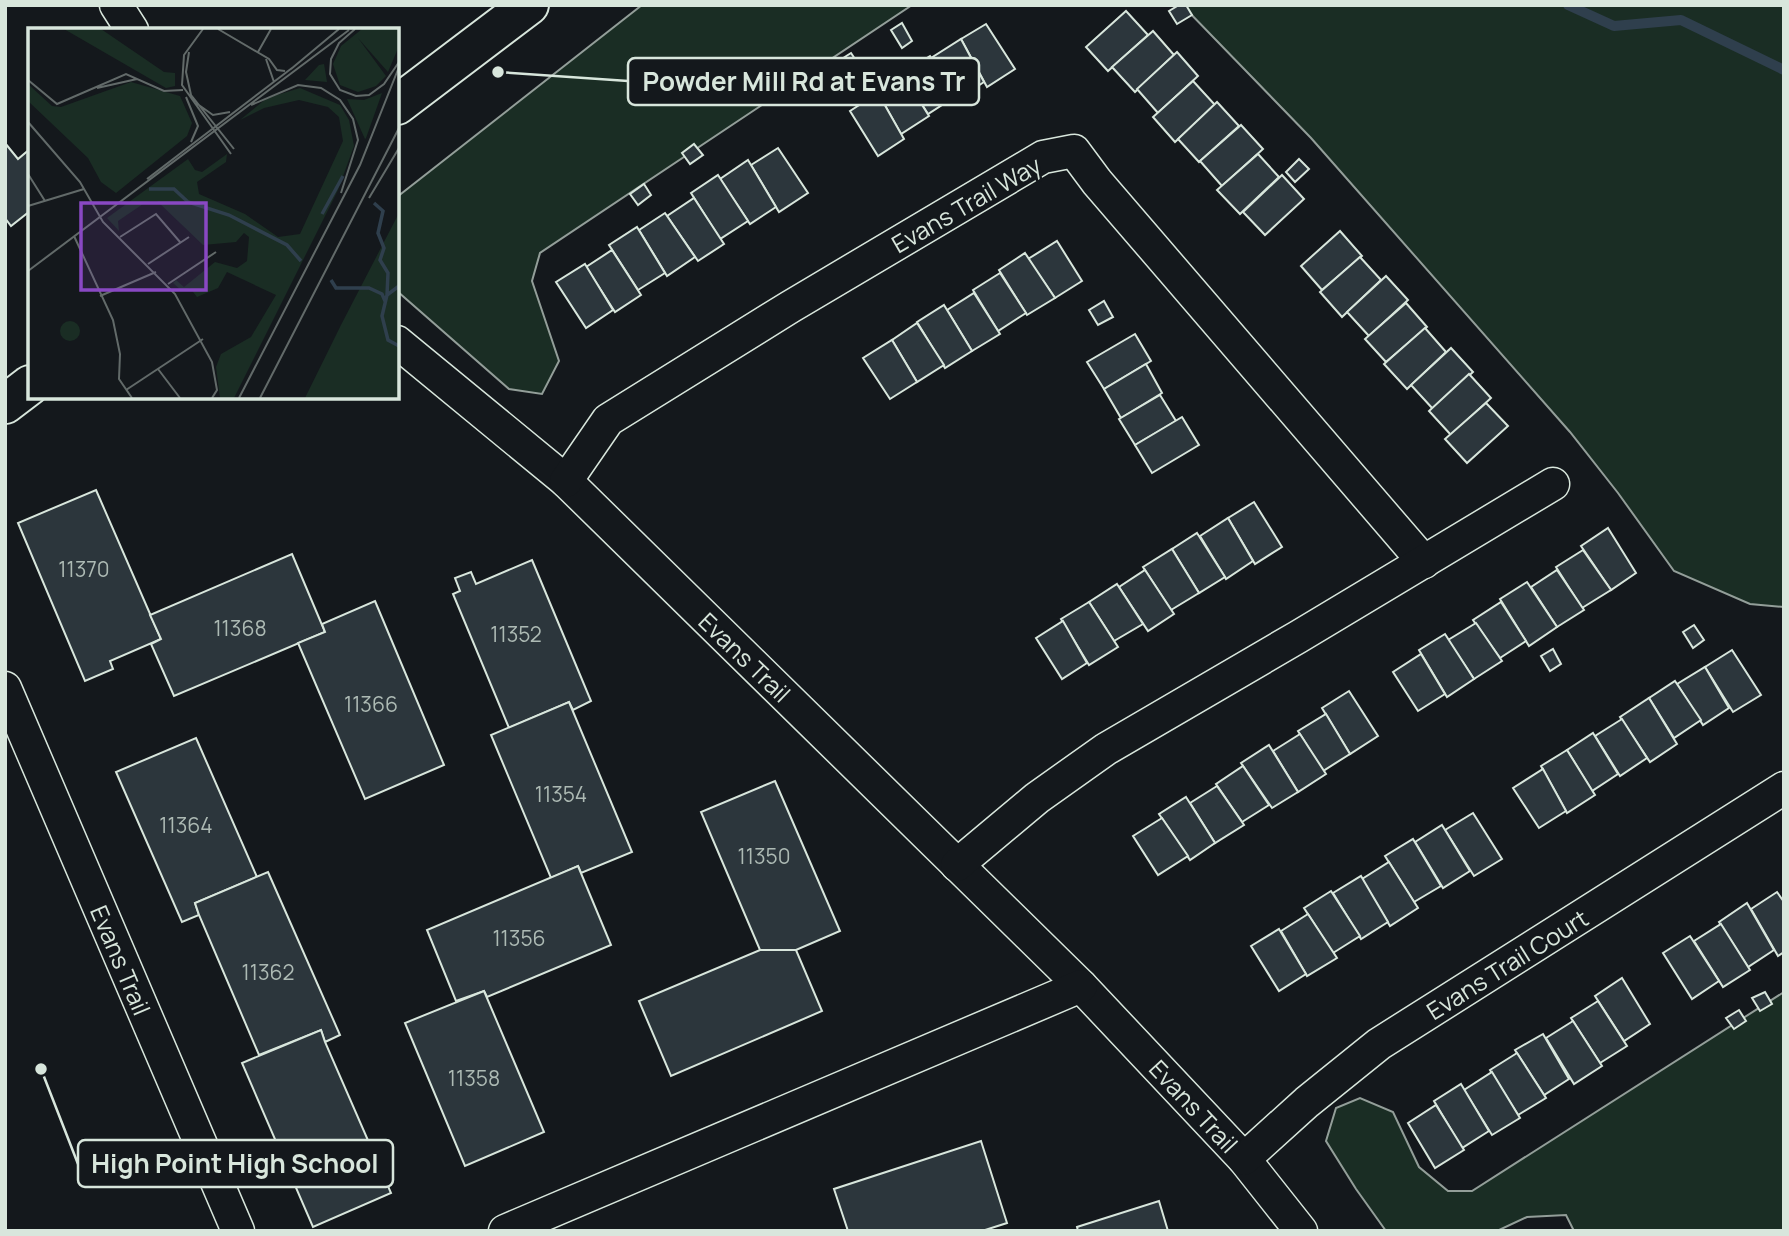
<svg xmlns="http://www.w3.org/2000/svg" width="1789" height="1236" font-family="Manrope,sans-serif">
	<rect width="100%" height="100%" fill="#14181c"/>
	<g fill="#1a2d24" stroke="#939e99" stroke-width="2">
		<polygon points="642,5 912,5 540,253 532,281 559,361 542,394 509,389 397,291 397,197"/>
		<polygon points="1182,5 1784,5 1784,607 1750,604 1674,571 1618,493 1570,432 1311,138"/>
		<polygon points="1784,992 1784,1231 1574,1231 1566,1215 1527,1217 1497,1231 1386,1231 1356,1189 1326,1141 1336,1108 1360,1098 1393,1112 1419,1167 1448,1191 1472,1191"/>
	</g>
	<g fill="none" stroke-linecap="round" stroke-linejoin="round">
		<polyline stroke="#2f3f4d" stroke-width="10" points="1568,5 1614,26 1681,20 1784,70"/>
	</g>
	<g fill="#2c363c" stroke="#d8e6dc" stroke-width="2">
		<polygon points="1179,5 1186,5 1192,15 1177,24 1169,11"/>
		<polygon points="1126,11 1148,35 1108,71 1086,47"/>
		<polygon points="902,23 912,41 902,48 891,30"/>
		<polygon points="986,24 1015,69 987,87 961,39"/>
		<polygon points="1153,31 1174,55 1135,92 1112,67"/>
		<polygon points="961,39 984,82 958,99 931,58"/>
		<polygon points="1177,52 1198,76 1158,113 1137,89"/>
		<polygon points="851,53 859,65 848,73 840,60"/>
		<polygon points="930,56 956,96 928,114 902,73"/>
		<polygon points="904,76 929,116 901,134 878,93"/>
		<polygon points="1193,81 1215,105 1175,142 1153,117"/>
		<polygon points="878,93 904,139 878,156 850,111"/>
		<polygon points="1217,102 1239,126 1199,162 1178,139"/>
		<polygon points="1241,125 1263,149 1222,186 1200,161"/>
		<polygon points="5,143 18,159 30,149 30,211 11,226 5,218"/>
		<polygon points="694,144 703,155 690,164 682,153"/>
		<polygon points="778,148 808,193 779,212 751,165"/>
		<polygon points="1258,154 1279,177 1240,214 1217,190"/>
		<polygon points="1299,159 1309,169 1295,182 1286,172"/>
		<polygon points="748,160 776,207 750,224 720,179"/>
		<polygon points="718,175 748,221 720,239 691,193"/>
		<polygon points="1282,175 1304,199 1265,235 1243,212"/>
		<polygon points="644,184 651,195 638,205 630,194"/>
		<polygon points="694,198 724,244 698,261 667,216"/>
		<polygon points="665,213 695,257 667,276 639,230"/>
		<polygon points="637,227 665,273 638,290 609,245"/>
		<polygon points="1340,231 1362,256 1322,290 1301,266"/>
		<polygon points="1057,241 1082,281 1055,298 1028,259"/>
		<polygon points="612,250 641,295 615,312 586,267"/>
		<polygon points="1025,253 1055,298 1027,315 999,270"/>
		<polygon points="1360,257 1381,280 1342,317 1320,292"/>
		<polygon points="585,264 613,310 586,328 556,282"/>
		<polygon points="1000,273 1026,313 998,331 973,290"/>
		<polygon points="1386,276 1408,300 1369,336 1347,312"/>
		<polygon points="974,293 1000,334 972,351 947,310"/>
		<polygon points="1104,301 1113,317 1098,325 1089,310"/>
		<polygon points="1406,303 1427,327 1386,362 1365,339"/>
		<polygon points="944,305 972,351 945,368 917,322"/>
		<polygon points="917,323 944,365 917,382 892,340"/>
		<polygon points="1425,328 1446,352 1407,389 1384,364"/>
		<polygon points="1135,334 1151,361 1104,389 1087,362"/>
		<polygon points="892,340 917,382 890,399 863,358"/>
		<polygon points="1451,348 1473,372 1433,409 1411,385"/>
		<polygon points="1146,364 1162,393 1121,418 1104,389"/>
		<polygon points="1469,374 1491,398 1451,435 1429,411"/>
		<polygon points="1160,395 1176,421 1135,445 1119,419"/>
		<polygon points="1486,403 1508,426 1467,463 1445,439"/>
		<polygon points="1182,417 1199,445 1152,473 1135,445"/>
		<polygon points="96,490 161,639 110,661 113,669 85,681 18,523"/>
		<polygon points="1254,502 1282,547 1255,564 1228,518"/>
		<polygon points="1228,518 1253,561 1226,579 1200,536"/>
		<polygon points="1608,528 1636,573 1611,590 1581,546"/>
		<polygon points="1197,533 1225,577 1199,593 1172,549"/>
		<polygon points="1172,549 1199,593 1171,610 1143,567"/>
		<polygon points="1583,550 1611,590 1582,608 1556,567"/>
		<polygon points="292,554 325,632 174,696 151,644 161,639 150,615"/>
		<polygon points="532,560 591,701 573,710 569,702 509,728 453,594 460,591 455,578 471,572 476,584"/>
		<polygon points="1145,570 1174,614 1148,631 1119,587"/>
		<polygon points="1557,570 1584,610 1557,627 1531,587"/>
		<polygon points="1527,582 1557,627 1529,646 1500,599"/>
		<polygon points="1117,584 1143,624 1114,641 1089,602"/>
		<polygon points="375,601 444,765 365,799 298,643 325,632 322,624"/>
		<polygon points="1089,602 1118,647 1089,665 1061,619"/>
		<polygon points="1501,602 1526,641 1500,658 1473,620"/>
		<polygon points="1063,621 1087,663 1062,679 1036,638"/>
		<polygon points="1476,623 1502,661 1474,679 1448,640"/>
		<polygon points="1694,625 1704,640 1693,648 1683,632"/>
		<polygon points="1445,634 1474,679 1447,697 1419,650"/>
		<polygon points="1553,649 1561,664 1550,671 1541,656"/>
		<polygon points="1732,650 1761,695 1733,712 1705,667"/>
		<polygon points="1421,654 1445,694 1418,711 1393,672"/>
		<polygon points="1705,667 1729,708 1703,725 1677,684"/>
		<polygon points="1675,681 1701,720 1674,738 1649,698"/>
		<polygon points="1349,691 1378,736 1350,754 1322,708"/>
		<polygon points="1649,698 1677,744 1650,762 1620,717"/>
		<polygon points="569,702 632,852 581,873 578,866 551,878 491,735"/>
		<polygon points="1326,714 1350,754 1323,771 1298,731"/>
		<polygon points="1622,719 1647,758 1620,776 1595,736"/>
		<polygon points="1593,733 1618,774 1592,791 1567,750"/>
		<polygon points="1300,734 1326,774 1298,792 1273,751"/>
		<polygon points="196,738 257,877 195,903 199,915 182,922 116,772"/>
		<polygon points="1269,745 1298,792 1272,808 1241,763"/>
		<polygon points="1567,750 1595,795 1567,813 1541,766"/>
		<polygon points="1243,766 1269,805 1242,822 1216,784"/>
		<polygon points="1543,769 1566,811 1539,828 1513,788"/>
		<polygon points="775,781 840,931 796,950 760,950 701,812"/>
		<polygon points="1217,786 1244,825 1215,843 1190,803"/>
		<polygon points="1186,797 1215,843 1190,860 1159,814"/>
		<polygon points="1473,813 1502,859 1474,876 1445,830"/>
		<polygon points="1162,818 1188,856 1158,875 1133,836"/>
		<polygon points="1442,825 1470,871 1443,888 1415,842"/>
		<polygon points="1413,839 1441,886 1414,902 1385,856"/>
		<polygon points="1389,862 1418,908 1390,926 1362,879"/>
		<polygon points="578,866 611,945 487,997 484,991 456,1001 427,930"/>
		<polygon points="268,872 340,1035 325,1042 321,1030 259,1055 199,915 195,903"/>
		<polygon points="1361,876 1388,922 1361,939 1333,893"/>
		<polygon points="1331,891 1360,936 1333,953 1304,908"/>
		<polygon points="1777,892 1784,902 1784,952 1778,956 1751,909"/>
		<polygon points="1747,903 1774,950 1748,967 1719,922"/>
		<polygon points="1308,914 1337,958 1307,976 1281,931"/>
		<polygon points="1721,924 1750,970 1723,987 1694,941"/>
		<polygon points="1279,929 1306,974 1279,991 1251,946"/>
		<polygon points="1690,936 1719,981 1692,999 1663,953"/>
		<polygon points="760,950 796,950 822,1011 671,1076 639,1001"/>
		<polygon points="1622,978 1650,1024 1624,1041 1595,996"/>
		<polygon points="484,991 544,1132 465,1166 405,1023"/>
		<polygon points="1765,992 1772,1004 1760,1011 1752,998"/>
		<polygon points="1598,1001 1627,1046 1600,1063 1571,1018"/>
		<polygon points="1739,1010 1746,1021 1734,1029 1726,1018"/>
		<polygon points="1573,1021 1602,1066 1574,1084 1546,1038"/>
		<polygon points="321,1030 325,1042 391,1193 313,1227 242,1063"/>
		<polygon points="1543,1034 1569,1079 1544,1095 1515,1050"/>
		<polygon points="1517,1053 1546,1098 1518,1115 1490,1070"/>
		<polygon points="1492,1072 1520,1118 1492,1135 1464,1090"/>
		<polygon points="1461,1084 1489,1131 1462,1148 1434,1101"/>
		<polygon points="1436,1105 1464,1150 1435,1168 1408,1123"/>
		<polygon points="981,1141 1007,1223 982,1231 848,1231 834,1189"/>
		<polygon points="1159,1201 1168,1231 1078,1231 1077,1227"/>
	</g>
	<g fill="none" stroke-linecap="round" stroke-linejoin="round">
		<g stroke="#d8e6dc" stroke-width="35">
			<g id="street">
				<polyline points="116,5 132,30"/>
				<polyline points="397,342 566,481 1081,986 1244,1159 1301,1231"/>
				<polyline points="566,481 608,420 790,307 1043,157 1074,151 1097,182 1424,562"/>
				<polyline points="5,688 238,1231"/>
				<polyline points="957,865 1037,798 1106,749 1298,637 1553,484"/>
				<polyline points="1244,1159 1307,1102 1379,1044 1784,788"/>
				<polyline points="505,1231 1081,986"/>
			</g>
		</g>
		<g stroke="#d8e6dc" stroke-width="42">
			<g id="primary">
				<polyline points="397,105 529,5"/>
				<polyline points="5,404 30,385"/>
			</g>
		</g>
		<use href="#street" stroke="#14181c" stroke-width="32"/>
		<use href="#primary" stroke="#14181c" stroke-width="38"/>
	</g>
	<g text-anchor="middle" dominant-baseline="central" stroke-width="5" stroke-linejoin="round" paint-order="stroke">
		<g font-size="21" fill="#adbab4">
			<text x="84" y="569">11370</text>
			<text x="240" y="628">11368</text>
			<text x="516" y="634">11352</text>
			<text x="371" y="704">11366</text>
			<text x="561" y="794">11354</text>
			<text x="186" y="825">11364</text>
			<text x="764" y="856">11350</text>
			<text x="519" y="938">11356</text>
			<text x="268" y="972">11362</text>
			<text x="474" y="1078">11358</text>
		</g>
		<g font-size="24" fill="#d8e6dc" stroke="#14181c">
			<text transform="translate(966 204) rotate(-30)">Evans Trail Way</text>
			<text transform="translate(745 657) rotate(44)">Evans Trail</text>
			<text transform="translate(121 960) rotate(67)">Evans Trail</text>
			<text transform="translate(1507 964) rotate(-32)">Evans Trail Court</text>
			<text transform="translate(1194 1106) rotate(47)">Evans Trail</text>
		</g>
	</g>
	<g transform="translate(28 28)">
		<rect width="371" height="371" fill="#14181c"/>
		<path d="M36,1H73L136,44L147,45V58L138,60ZM334,1H371V18L360,44L330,10L358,48L348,58L330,64L312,57L305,36L313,18ZM296,36L299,54L277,52L291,37ZM103,54L152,68L164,95L159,108L88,165L73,154L60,130L0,73V56L24,78L33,79ZM272,60L312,77L321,92L326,118L310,162L206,370H192L188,339L193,326L223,309L248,267L199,244L190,260L169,269L162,260L154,263L145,255L148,252L156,259L187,234L209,240L219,233L221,209L216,205L208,214L175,217L129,173L118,174L90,193L91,203L79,190L160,131L167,142L174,144L199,126L198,134L169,154L171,166L217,186L250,209L272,206L315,113L311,89L300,79L271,72L236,80L212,92L239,70ZM354,65L338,110L337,111L319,71L336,72ZM371,185V370H277L313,297ZM32 303a10 10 0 1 1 20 0a10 10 0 1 1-20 0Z" fill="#1a2d24"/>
		<path fill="none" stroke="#2f3f4d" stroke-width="3.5" d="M121,161H146L160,174L201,187L259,217L273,233M346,175L355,183L350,205L356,220L352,232L360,245L359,267M294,186L315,148M303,252L308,260H341L354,266L357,273M371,258L359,267L354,288L360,312L371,318"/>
		<path fill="none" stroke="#626a69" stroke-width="2" d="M175,1L156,27L154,57L203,126M190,1L241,31L249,42L257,43M327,1L311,15L303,31L302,46L312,62L328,68L341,67L356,56L371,34M161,24L158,44L163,67L206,121M230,24L243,1M238,31L246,54M263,41L311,1M0,52L29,76L98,46L136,63L155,62M69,60L109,51M158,69L170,98L163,114M168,75L185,87L202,84M223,77L270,57L293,60L312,72L325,91L330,112L313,165M0,94L52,154L75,194L147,266L184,334L189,362L184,370M0,146L17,173M119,151L264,40M341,170L371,120M0,178L56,161M46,208L85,292L92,326L91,351L104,370M92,209L128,186L152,214M120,236L161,209M0,243L321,2M140,256L188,224M72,268L128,244M130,341L152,370M98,362L175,311M211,370L332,137L371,39M232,370L371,100"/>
		<path fill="#8948c3" fill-opacity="0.15" stroke="#8948c3" stroke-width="3.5" d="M53,175H178V262H53Z"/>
		<rect width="371" height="371" fill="none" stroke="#d8e6dc" stroke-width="3.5"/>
	</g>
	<path fill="none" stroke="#d8e6dc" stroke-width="2.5" d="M498 72L628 81M41 1069L78 1164"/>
	<g fill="#d8e6dc" stroke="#14181c" stroke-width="2.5">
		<circle cx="498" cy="72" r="7"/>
		<circle cx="41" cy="1069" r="7"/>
	</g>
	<g fill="#14181c" stroke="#d8e6dc" stroke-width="2.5">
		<rect x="628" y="58" width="351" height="47" rx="7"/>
		<rect x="78" y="1140" width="315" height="47" rx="7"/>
	</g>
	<g font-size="26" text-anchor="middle" font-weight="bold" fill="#d8e6dc">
		<text x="804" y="91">Powder Mill Rd at Evans Tr</text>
		<text x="235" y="1173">High Point High School</text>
	</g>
	<rect width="1789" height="1236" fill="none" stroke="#d8e6dc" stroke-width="14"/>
</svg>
